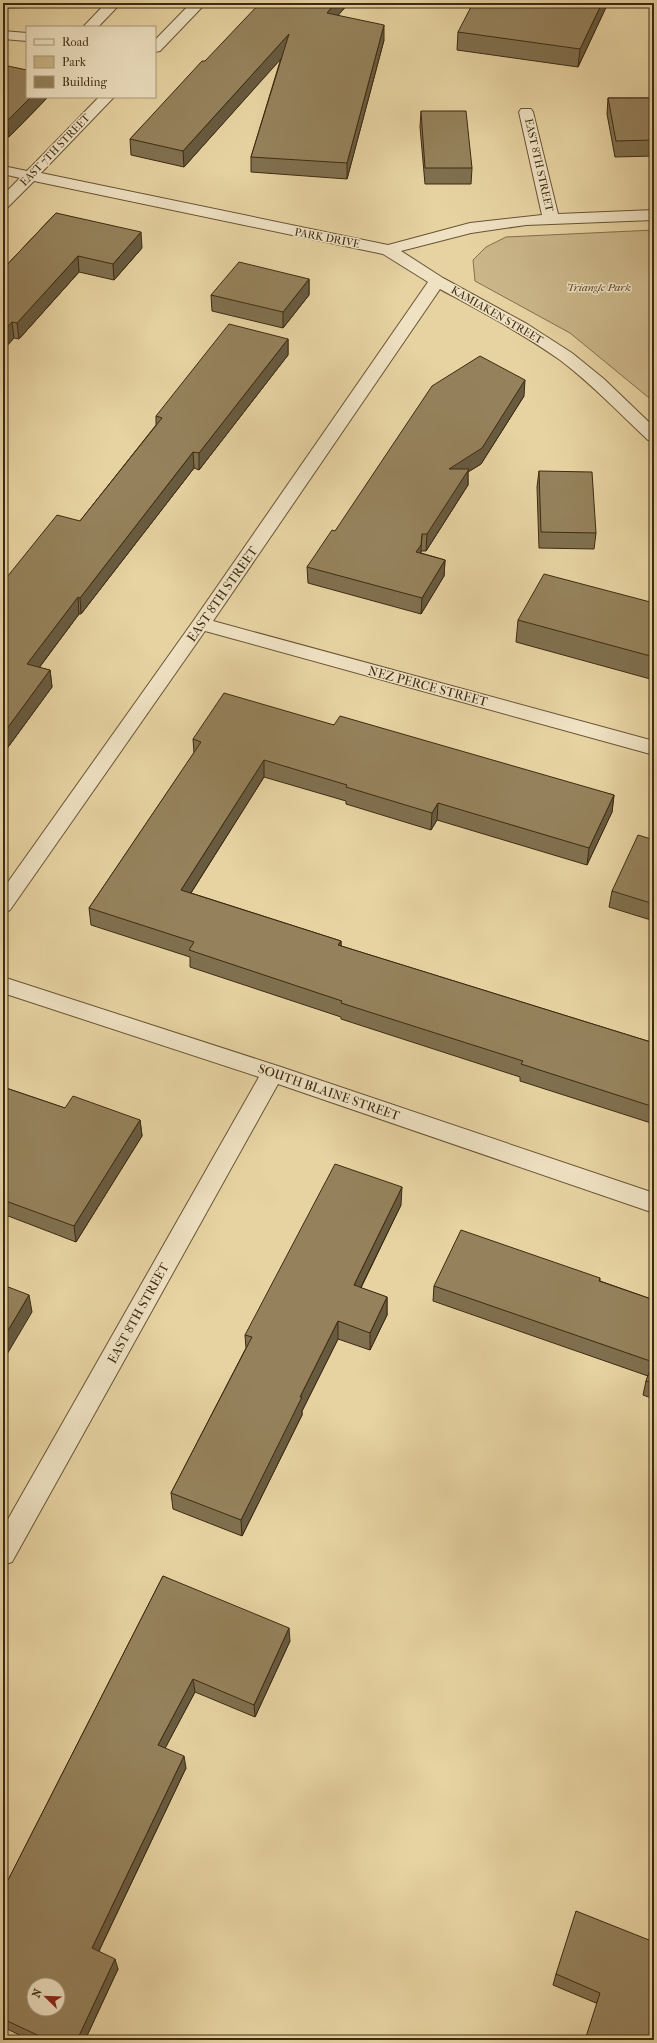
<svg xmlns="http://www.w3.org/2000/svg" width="657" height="2043" font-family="'IM FELL French Canon',serif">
	<rect width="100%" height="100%" fill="#e7d3a2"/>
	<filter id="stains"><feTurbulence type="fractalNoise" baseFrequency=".005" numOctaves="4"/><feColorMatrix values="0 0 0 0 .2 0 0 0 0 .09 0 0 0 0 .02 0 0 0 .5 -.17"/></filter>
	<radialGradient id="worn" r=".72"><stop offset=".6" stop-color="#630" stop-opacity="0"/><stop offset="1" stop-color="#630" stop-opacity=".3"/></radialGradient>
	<polygon fill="#cab689" stroke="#84704d" points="654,230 654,402 570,333 475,281 473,260 486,247 506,237"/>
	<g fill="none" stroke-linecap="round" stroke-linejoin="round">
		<g stroke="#685435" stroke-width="2">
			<g id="minor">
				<polygon points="106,3 121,3 98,27 83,27"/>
				<polygon points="191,3 206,3 160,51 155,52 155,40"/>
				<polygon points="3,31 27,33 27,41 3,39"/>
				<path d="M99,97H114L41,173L388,245L470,223L542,215L519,112L521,109H531L533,112L558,214L654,210V220L526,225L471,233L401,251L443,278L527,324L572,353L604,379L654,427V441L648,440C619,413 592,384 560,360C522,333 480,311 440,289L213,621L654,741V755L205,631L10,910L3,913V889L194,620L428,282L383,254L34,181L8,207L3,209V195L20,178L3,174V166L27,171Z"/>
				<polygon points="3,977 281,1067 654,1193 654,1213 278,1084 12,1562 3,1565 3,1528 259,1077 3,993"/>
			</g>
		</g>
		<use href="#minor" fill="#efe2c3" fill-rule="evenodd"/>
	</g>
	<g fill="#80704f" stroke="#3d2a11">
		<polygon points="3,3 56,3 53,7 3,8"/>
		<polygon points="349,3 338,15 384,40 347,179 251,172 251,157 281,58 184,167 131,155 130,139 205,61"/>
		<polygon points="608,3 578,67 457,50 458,32"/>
		<polygon points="3,65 27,97 48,97 9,137 3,135"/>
		<polygon points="608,98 654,98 654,156 615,157 607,114"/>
		<polygon points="421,111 472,168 471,184 425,184 420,127"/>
		<polygon points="56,213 142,248 114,280 79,272 19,339 14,338 3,350 3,269"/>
		<polygon points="309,279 309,295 283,328 212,311 211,295"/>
		<polygon points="288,339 288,355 199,470 194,468 81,614 79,614 39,668 50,670 52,687 3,754 80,521 156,425 156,416"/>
		<polygon points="524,396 481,464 468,472 468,485 426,551 421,551 421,553 445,560 444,576 421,614 308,583 307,567 335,531"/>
		<polygon points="539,471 596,533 594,549 539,548 537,487"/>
		<polygon points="653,612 654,612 654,680 516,642 518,620"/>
		<polygon points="334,725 614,795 612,812 587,865 437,820 431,830 346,804 346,801 264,777 191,893 341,941 341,946 654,1043 654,1118 653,1118 651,1123 520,1081 520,1077 341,1019 341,1017 190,967 190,957 91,925 89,908 194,753 193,739"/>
		<polygon points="654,840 654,921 609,907 612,891"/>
		<polygon points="3,1087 65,1108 140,1120 142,1136 76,1242 3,1214"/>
		<polygon points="401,1205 361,1288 387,1297 387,1315 370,1350 338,1339 302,1411 302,1415 242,1536 173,1509 171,1493 246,1348 245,1335"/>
		<polygon points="600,1278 600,1281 654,1300 654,1399 643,1395 646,1381 648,1376 433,1301 434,1286"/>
		<polygon points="654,1497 654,1514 650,1513"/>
		<polygon points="163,1576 290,1641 255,1717 195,1692 165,1748 186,1768 99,1951 118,1969 85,2040 30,2040 3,2027 3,1890"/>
		<polygon points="654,1942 596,2003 553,1985 556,1974"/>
	</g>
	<g fill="#685b40" stroke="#3d2a11">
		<polygon points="53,3 56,3 53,7"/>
		<polygon points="335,3 349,3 327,28 327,13"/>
		<polygon points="602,3 608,3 578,67 580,49"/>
		<polygon points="384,25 384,40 347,179 347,163"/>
		<polygon points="289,34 289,50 184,167 183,151"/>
		<polygon points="31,97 48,97 9,137 7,121"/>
		<polygon points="141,232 142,248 114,280 113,264"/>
		<polygon points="78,256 79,272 19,339 17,323"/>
		<polygon points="309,279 309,295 283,328 283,312"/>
		<polygon points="12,322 14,338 3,350 3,331"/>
		<polygon points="288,339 288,355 199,470 199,453"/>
		<polygon points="525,380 524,396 481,464 468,472 468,485 426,551 427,534 449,469"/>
		<polygon points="193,452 194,468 81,614 80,598"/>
		<polygon points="422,534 421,551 420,561 416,552"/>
		<polygon points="445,560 444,576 421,614 422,598"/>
		<polygon points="78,597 79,614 29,681 27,664"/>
		<polygon points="654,603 651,625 650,611"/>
		<polygon points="50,670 52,687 3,754 3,734"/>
		<polygon points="264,760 264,777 182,907 181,890"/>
		<polygon points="614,795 612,812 587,865 589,848"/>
		<polygon points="438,803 437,820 431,830 432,813"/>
		<polygon points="341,941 341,957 338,945"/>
		<polygon points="654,1108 654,1115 651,1123"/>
		<polygon points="140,1120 142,1136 76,1242 74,1226"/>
		<polygon points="402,1187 401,1205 353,1303 354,1285"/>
		<polygon points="29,1295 32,1312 3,1361 3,1339"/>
		<polygon points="387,1297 387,1315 370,1350 370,1333"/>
		<polygon points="338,1321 338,1339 302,1411 302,1415 242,1536 241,1520 300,1397"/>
		<polygon points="289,1628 290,1641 255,1717 254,1705"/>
		<polygon points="193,1679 195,1692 160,1758 158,1745"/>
		<polygon points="184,1756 186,1768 95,1959 92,1948"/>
		<polygon points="115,1959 118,1969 85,2040 77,2040"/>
	</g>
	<g fill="#95825c" stroke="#3d2a11" fill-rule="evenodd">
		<polygon points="260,3 335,3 327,13 384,25 347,163 251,157 289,34 183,151 130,139 202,61 205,61"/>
		<polygon points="473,3 602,3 580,49 458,32"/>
		<polygon points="3,65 27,70 27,97 31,97 7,121 3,120"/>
		<polygon points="608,98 654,98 654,140 616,141"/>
		<polygon points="421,111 466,111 472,168 425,168"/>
		<polygon points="56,213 141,232 113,264 78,256 17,323 12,322 3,331 3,269"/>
		<polygon points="239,262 309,279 283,312 211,295"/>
		<polygon points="229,324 288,339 199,453 193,452 80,598 78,597 27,664 50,670 3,734 3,582 57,515 80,521 162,418 156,416"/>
		<polygon points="480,356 525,380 482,448 449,469 469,469 427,534 422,534 421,545 416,552 445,560 422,598 307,567 332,530 335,531 432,386"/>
		<polygon points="539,471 592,472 596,533 541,532"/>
		<polygon points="544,574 654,603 650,611 654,612 654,657 518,620"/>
		<polygon points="224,693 334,725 340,716 614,795 589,848 438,803 432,813 346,787 347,785 264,760 181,890 341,941 338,945 654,1043 654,1107 521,1064 523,1061 341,1003 342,1001 189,950 194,942 89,908 201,742 193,739"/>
		<polygon points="638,835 654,840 654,904 612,891"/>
		<polygon points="3,1087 65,1108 73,1096 140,1120 74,1226 3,1200"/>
		<polygon points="335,1164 402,1187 354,1285 387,1297 370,1333 338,1321 300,1397 302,1397 241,1520 171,1493 252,1337 245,1335"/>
		<polygon points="461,1230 600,1278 599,1281 654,1300 654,1383 646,1381 653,1362 434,1286"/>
		<polygon points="3,1285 29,1295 3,1339"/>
		<path d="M163,1576L289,1628L254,1705L193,1679L158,1745L184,1756L92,1948L115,1959L77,2040H48L3,2019V1890ZM34,1985H58V2009H34Z"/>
		<polygon points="576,1911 654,1942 654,2040 585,2040 600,1993 556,1974"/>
	</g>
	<g text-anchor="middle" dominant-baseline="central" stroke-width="3" stroke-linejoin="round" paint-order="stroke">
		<g font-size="11" fill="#3d2a11" stroke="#efe2c3">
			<text transform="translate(55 150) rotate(-46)">EAST 7TH STREET</text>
			<text transform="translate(539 165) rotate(77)">EAST 8TH STREET</text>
			<text transform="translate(327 238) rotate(11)">PARK DRIVE</text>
			<text transform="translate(497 315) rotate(30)">KAMIAKEN STREET</text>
		</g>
		<g font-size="11" font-style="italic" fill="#594629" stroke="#efe2c3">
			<text x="599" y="287">Triangle Park</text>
		</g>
		<g font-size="13" fill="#3d2a11" stroke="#efe2c3">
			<text transform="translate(222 594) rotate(-55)">EAST 8TH STREET</text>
			<text transform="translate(428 686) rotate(15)">NEZ PERCE STREET</text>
			<text transform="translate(329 1092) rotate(19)">SOUTH BLAINE STREET</text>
			<text transform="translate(138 1313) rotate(-61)">EAST 8TH STREET</text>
		</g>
	</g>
	<rect width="657" height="2043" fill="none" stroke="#e7d3a2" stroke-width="16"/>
	<rect x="4" y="4" width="649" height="2035" fill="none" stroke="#3d2a11" stroke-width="2"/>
	<rect x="8" y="8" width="641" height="2027" fill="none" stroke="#3d2a11"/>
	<rect x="26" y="26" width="130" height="72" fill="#efe2c3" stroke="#a8987c"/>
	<rect x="34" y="39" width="20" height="6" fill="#efe2c3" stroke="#a8987c"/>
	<text x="62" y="46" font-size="12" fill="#3d2a11">Road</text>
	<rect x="34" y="56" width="20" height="12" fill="#cab689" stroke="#a8987c"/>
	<text x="62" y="66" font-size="12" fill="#3d2a11">Park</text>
	<rect x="34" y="76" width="20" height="12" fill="#95825c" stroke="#a8987c"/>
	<text x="62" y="86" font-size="12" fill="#3d2a11">Building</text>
	<g transform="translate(46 1997) rotate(293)"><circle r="19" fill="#efe2c3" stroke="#a8987c"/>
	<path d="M0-3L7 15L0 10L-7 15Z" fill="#8f2418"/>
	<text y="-6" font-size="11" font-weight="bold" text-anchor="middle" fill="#3d2a11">N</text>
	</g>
	<rect width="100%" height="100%" filter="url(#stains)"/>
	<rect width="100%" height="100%" fill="url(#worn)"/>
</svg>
